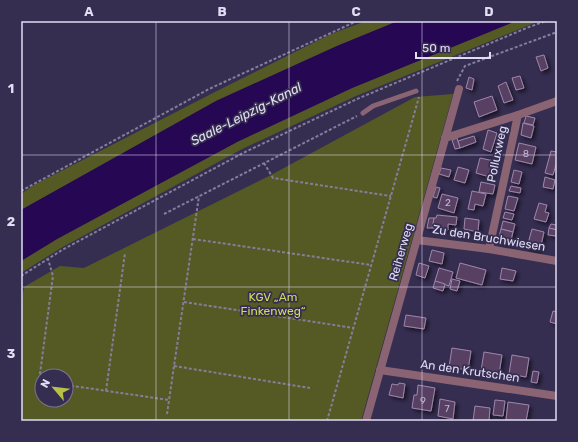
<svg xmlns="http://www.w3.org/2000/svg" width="578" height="442" font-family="Rubik,sans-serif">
	<defs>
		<filter id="shadow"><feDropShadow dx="2.5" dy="2.5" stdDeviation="2" flood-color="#0009"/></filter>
	</defs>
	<rect width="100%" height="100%" fill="#362e51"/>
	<g fill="#555a25" fill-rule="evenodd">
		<polygon points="366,21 398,21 337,46 216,101 21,210 21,194 34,185 213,93 331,34"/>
		<polygon points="516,21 539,21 356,96 242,149 61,248 21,273 21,261 57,239 237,142 352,88"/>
		<path d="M453,94L361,421H21V305L24,287L60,266L84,268L271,175L415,97ZM42,376H66V400H42Z"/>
	</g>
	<polygon fill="#260753" points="398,21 516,21 352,88 237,142 57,239 21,261 21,210 216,101 337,46"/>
	<g fill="#584163" stroke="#9e86ac" filter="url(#shadow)">
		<polygon points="544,55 548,68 541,71 536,57"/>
		<polygon points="520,76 524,88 516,90 512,78"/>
		<polygon points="469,77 474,79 472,90 466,88"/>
		<polygon points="506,82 513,100 504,103 498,86"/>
		<polygon points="492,96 497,110 479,117 474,102"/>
		<polygon points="526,116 535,118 533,125 524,123"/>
		<polygon points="523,123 534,126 531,138 521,135"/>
		<polygon points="488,130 497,133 491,152 483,149"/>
		<polygon points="474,136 476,142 460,148 458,141"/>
		<polygon points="457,138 460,148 455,149 452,140"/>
		<polygon points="519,143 536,147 532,164 515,160"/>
		<polygon points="551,151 557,152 557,161 553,175 545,173"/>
		<polygon points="480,158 494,161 490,177 476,173"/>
		<polygon points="458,167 469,170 465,183 454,180"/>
		<polygon points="441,168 451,170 449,177 439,174"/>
		<polygon points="514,170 522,172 519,184 511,182"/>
		<polygon points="545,177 555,180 553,189 543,187"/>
		<polygon points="481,182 495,185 493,194 479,192"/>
		<polygon points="511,186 521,188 520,193 509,191"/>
		<polygon points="436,187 440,188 437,198 433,197"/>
		<polygon points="472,191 486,194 483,206 475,204 474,210 468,209"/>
		<polygon points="442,194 458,198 454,213 438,208"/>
		<polygon points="508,196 518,198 514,211 505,209"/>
		<polygon points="539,203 547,205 545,212 549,213 546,222 534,219"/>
		<polygon points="505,212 514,214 512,220 503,218"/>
		<polygon points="437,215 457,217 456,225 448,224 448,230 432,228 434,218 436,218"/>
		<polygon points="429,218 434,218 432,228 427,228"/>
		<polygon points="465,218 479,220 478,232 464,229"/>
		<polygon points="503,221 515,224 513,232 501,229"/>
		<polygon points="551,224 557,225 557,230 549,228"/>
		<polygon points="549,228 557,230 556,236 548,235"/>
		<polygon points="501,229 513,232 510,244 498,241"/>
		<polygon points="532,229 544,232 540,250 527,247"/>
		<polygon points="432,250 444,253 442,264 429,261"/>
		<polygon points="419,263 429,266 425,278 416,275"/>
		<polygon points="460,263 486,270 482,285 456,278"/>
		<polygon points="439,268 453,272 449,286 435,281"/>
		<polygon points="502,268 516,271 513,281 500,279"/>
		<polygon points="452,279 460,281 457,291 450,289"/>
		<polygon points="435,281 445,284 443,291 433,288"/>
		<polygon points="553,311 557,312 557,324 550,322"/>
		<polygon points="406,315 426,318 424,329 404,326"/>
		<polygon points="452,348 471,351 468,370 449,367"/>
		<polygon points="484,352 502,355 499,374 481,371"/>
		<polygon points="512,355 529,358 526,377 509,374"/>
		<polygon points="533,371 539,372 537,383 531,382"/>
		<polygon points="399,383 405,384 403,398 389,395 392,384 398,385"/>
		<polygon points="418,385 435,388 431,411 412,408 414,395 417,395"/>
		<polygon points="440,399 455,402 453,419 438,416"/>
		<polygon points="495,400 505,401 503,416 493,415"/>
		<polygon points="508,402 529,405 526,421 506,420"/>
		<polygon points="475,406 490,408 489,421 473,421"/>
	</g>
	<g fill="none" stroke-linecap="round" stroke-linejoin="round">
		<g stroke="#847e9b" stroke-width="2" stroke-dasharray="3 2" stroke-linecap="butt">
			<polyline points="457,81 465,66 557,32"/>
			<polyline points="264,163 273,178 391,196"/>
			<polyline points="21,191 209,89 357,21"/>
			<polyline points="164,214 357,116"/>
			<polyline points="193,239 371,265"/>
			<polyline points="21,276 62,250 243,153 357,99 529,27 546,21"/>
			<polyline points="184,302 354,328"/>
			<polyline points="174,366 310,388"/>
			<polyline points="42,382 39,381 53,276 48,259"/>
			<polyline points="66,385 169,400"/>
			<polyline points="106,391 125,253"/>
			<polyline points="167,414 199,196"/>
			<polyline points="327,421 419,97"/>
		</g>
		<polyline stroke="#8b6473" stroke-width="5" points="363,113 373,106 416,91"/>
		<g stroke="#8b6473" stroke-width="8">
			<polyline points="518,115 557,101"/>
			<polyline points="445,138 518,115 489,249"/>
			<polyline points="417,240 489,249 557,261"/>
			<polyline points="380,370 557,396"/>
			<polyline points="366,421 459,89"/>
		</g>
	</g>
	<path fill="none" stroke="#e1ddf4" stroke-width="1" stroke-opacity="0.55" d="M156,21V421M289,21V421M422,21V421M21,155H557M21,287H557"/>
	<g text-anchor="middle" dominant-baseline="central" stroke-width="3.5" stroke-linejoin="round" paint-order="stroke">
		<g font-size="10" fill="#bfb6d0">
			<text x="526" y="154">8</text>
			<text x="448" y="203">2</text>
			<text x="423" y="401">9</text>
			<text x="447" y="409">7</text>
		</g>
		<g font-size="12" fill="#e1ddf4" stroke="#362e51">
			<text transform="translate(497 154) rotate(-78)">Polluxweg</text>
			<text transform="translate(489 238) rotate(9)">Zu den Bruchwiesen</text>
			<text transform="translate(401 252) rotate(-74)">Reiherweg</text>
			<text transform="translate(470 371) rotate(8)">An den Krutschen</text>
		</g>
		<g font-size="12" fill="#d1dc5b" stroke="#362e51">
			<text x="273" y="297">KGV „Am<tspan x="273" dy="14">Finkenweg“</tspan></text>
		</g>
		<g font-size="13" font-style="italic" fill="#e0dcf2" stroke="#362e51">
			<text transform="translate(246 114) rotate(-27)">Saale-Leipzig-Kanal</text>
		</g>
	</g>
	<rect width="578" height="442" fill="none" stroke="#362e51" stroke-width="44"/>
	<g transform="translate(54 388) rotate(298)"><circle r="19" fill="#362e51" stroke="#7a7492"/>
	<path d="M0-3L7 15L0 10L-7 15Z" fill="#b7c148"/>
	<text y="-6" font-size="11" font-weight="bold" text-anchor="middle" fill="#e1ddf4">N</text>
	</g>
	<path d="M416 52v6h74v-6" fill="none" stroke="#e1ddf4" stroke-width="2"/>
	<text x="422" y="52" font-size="12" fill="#e1ddf4" stroke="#362e51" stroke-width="3" paint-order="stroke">50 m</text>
	<rect x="22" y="22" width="534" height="398" fill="none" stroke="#e1ddf4" stroke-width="1.5"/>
	<g font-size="13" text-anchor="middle" font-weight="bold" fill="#e1ddf4">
		<text x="89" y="16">A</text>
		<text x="222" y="16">B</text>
		<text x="356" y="16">C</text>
		<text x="489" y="16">D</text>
		<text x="11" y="93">1</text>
		<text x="11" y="226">2</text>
		<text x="11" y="358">3</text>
	</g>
</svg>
